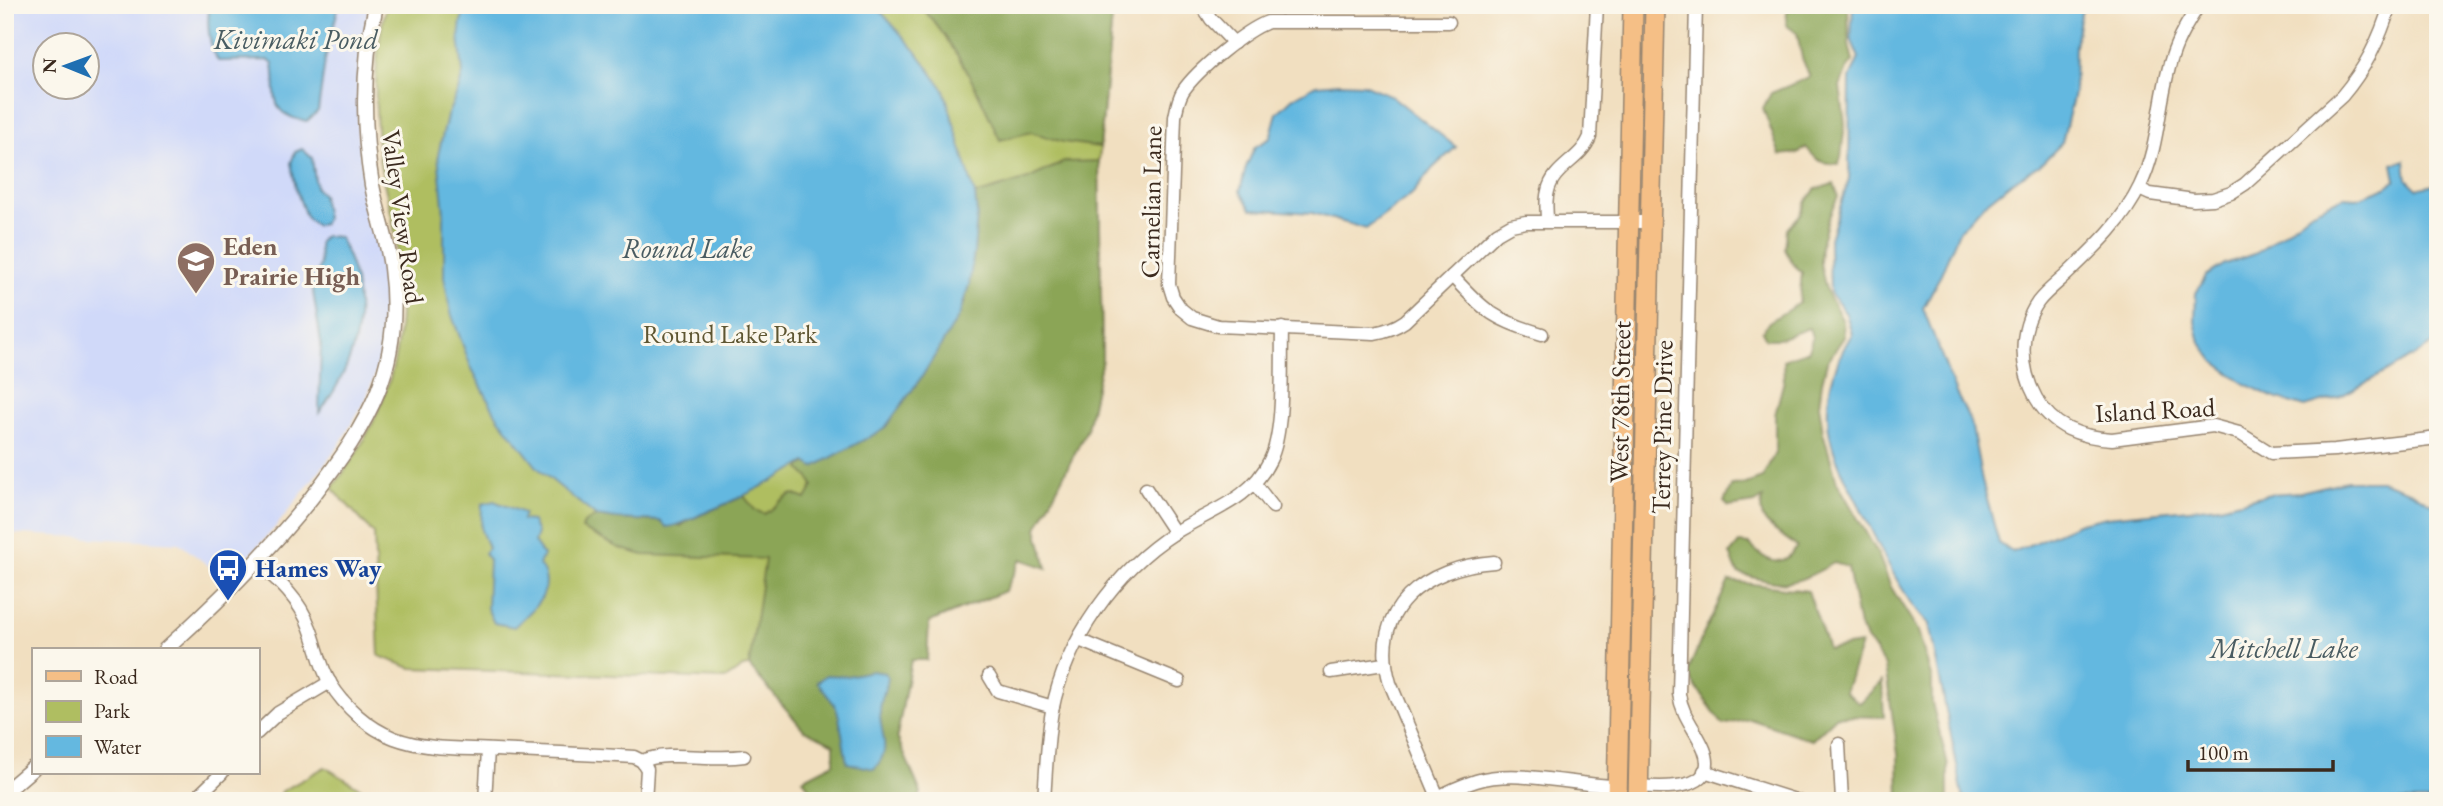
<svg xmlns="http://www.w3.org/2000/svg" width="2443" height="806" font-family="'EB Garamond',serif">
	<rect width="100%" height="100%" fill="#fbf7ec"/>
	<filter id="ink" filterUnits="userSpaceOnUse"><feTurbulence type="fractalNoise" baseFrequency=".0143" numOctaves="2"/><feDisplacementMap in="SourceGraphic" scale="14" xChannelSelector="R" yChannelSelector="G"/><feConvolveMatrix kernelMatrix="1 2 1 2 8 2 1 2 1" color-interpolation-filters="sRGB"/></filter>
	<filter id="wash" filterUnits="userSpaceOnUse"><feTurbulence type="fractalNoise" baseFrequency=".00686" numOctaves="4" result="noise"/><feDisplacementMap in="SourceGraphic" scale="28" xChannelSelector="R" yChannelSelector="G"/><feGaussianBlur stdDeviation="1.57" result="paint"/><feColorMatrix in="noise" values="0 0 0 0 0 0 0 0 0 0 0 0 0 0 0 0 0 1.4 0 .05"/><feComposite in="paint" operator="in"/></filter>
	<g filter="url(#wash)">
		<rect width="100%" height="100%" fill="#f1dfc0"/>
		<path fill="#d0d9f9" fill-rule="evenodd" d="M5,5H369L358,82V134L365,185L382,258L387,289L385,331L379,363L366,399L338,447L278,524L227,580L179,543L5,533ZM46,46H88V88H46Z"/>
		<g fill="#afbe61" stroke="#757440" stroke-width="2">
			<path d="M387,5H1113L1099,161L1102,359L1087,429L1005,591L908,631L743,667L725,679L411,668L379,656L374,534L332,488C398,402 411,328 393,222C389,199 381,177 379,154C374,105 373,52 387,5Z"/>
			<polygon points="325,767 381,801 284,801 281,792"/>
		</g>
		<g fill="#8ba557" stroke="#63683a" stroke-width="2">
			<path d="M920,5H1113L1100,147L1063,142L1031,132L1000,140C976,87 959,49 920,5Z"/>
			<path d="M1791,5H1848L1849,44L1853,61L1847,69L1840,87L1845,123L1841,158L1838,164C1821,164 1816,160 1806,147L1799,153L1780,155L1763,108L1771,93L1810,77L1802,58L1797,33L1786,25L1787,12Z"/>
			<path d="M1099,161L1102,359L1087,429L1037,528L1047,568L1021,559L1005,591L929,622L927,660H911L897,737L921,793L918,801H808L813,794L803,779L834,763V744L804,730L749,666L765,559L643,555L619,548L582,529L584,523L596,516L617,519L660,521L681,526L689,520L744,496L755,510L764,514C776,509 777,500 793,494L806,499L813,486L810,479L800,469L802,465L884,429L923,375L965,302L974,252L977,214L975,195L1028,179L1064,162Z"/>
			<path d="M1834,184L1838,196L1827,222L1821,245L1820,263L1826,290L1843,321L1844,337L1827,362L1822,382L1819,405L1823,432L1837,482L1878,554L1891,587L1918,631L1932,680V703L1948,765V801H1899L1898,754L1885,666L1859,627L1848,567L1834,563C1791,587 1785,587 1738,573L1730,554L1739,543L1749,544C1765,561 1781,571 1797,547C1780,531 1754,526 1763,498L1755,503L1729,507L1724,502L1732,485L1746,484L1762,478L1775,453V415L1784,380L1783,360L1809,351L1812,337L1809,328L1779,339H1766L1762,331L1769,322L1799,303L1802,272L1793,264L1785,249L1787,229L1801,214L1806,201L1816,189Z"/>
			<polygon points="1729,581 1808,591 1828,649 1861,644 1845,692 1860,703 1882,681 1884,717 1837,716 1812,740 1750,719 1723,725 1687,674 1703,635"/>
		</g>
		<g fill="#64b8e0" stroke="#50717f" stroke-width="2">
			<path d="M210,5H339L325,60L318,111L307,121C266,115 278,95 273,64L268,60L218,61C209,45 206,23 210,5Z"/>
			<path d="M468,5H875L916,51L944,90L975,195L977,214L974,252L969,285L959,316L923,375L884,429L814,467L806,462C773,482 738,499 702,514C690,519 681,526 667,527L660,521L617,519L596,516L548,477L537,467L497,416L471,367L451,313L444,277V214L438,155L447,116L458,91L463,73L459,37L461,21Z"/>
			<path d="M1853,5H2086L2081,13L2075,46L2074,93L2062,143L2040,165L2012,182L1982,206L1959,231L1940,276L1923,308L1956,393L1971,422L1982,481L1999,543L2013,552L2080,523L2107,517L2220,506L2270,494L2300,492L2347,481H2381L2412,492L2438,508V801H1964L1929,624C1899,592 1883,553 1864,515C1852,490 1835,463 1830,436C1823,401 1833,364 1852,334L1846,314L1830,292L1829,242L1849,179L1850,78L1859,58L1851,39Z"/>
			<polygon points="1340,83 1363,84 1392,96 1456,147 1433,168 1413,193 1366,229 1312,213 1251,209 1240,191 1246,167 1255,147 1270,138 1277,113 1293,98 1316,85"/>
			<polygon points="302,149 312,158 316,188 322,195 326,219 323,224 316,226 306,217 296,189 291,163 295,152"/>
			<polygon points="2405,160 2407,179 2417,189 2438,184 2438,341 2397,366 2339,397 2305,407 2272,397 2244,383 2215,362 2200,342 2195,322 2196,293 2206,276 2225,264 2257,253 2312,211 2344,197 2357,198 2382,189 2396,180 2393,164"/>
			<path d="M324,236L339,237C372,301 361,357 319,413L321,342L312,285L320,265L319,242Z"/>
			<path d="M494,501L524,513L522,520L532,521L537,533L534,542L543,555L539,565C559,590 532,610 514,627L494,623L487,608L489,560L484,553L488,548L481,530L482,504Z"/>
			<path d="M871,671L885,673L888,679C885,690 880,701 880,712C880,736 893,749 874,769L847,763L839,717L835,705L817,682L826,675L847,676Z"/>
		</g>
	</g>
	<g filter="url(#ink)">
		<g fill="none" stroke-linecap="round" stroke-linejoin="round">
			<g stroke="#96846f" stroke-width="15">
				<g id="minor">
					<polyline points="1202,5 1211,19 1234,43"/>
					<path d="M2199,5C2188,22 2178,38 2172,57C2158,100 2160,145 2140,186C2123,222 2093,249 2065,276C2056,284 2045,293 2038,302C2018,331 2020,369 2036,398C2053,428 2080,437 2112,439L2213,426L2239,433L2271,453L2335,450L2438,438"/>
					<path d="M1449,22H1268C1246,30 1197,70 1183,91C1178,99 1177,107 1175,117L1169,284L1173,297L1181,309L1192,318L1218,326L1374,333C1386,331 1395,328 1405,321L1497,233L1511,225L1526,222H1650"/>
					<path d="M2139,189L2150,194L2194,200L2213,199L2231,193L2245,184L2342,96C2365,69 2380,40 2390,5"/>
					<path d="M1547,220C1547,211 1545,201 1548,191C1553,167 1581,160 1590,137L1597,5"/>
					<path d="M1452,276C1486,312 1494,320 1542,334"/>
					<polyline points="1255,484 1273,507"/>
					<polyline points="1146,489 1175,533"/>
					<path d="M256,563C279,580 300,600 310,628C317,646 320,666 330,683C345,707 368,728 394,738C426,750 462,748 495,750C541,752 588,754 634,757L642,761C668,750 713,761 744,756"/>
					<polyline points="1079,640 1179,681"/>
					<polyline points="1331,672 1384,664"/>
					<polyline points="989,676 998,691 1053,707"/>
					<polyline points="257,733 278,713 330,682"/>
					<polyline points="1839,744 1842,801"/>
					<polyline points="642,761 647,769 645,801"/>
					<polyline points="1704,771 1798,801"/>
					<path d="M1638,786C1662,788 1721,792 1704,749C1696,730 1682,716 1679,694L1696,5"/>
					<path d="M1438,797L1390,683C1368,608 1426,567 1494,562"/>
					<polyline points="193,801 222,773"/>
					<polyline points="485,801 488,750"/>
					<path d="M1044,801C1046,771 1047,740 1052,711C1066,640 1115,571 1176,532C1211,510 1251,500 1270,460C1285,430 1281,363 1282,328"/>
					<path d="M1431,801C1445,793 1460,786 1476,781C1518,768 1573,786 1617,786"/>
				</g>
			</g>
			<g stroke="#96846f" stroke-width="17">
				<g id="tertiary">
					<path d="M165,650C218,602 268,553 312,497C369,423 404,366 391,268C388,240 377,213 372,185C362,125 362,65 376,5"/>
					<polyline points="5,792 33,768"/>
				</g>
			</g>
			<g stroke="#96846f" stroke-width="22">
				<g id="primary">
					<polyline points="1617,801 1633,5"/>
					<polyline points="1638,801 1655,5"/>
				</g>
			</g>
			<use href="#minor" stroke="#fff" stroke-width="12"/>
			<use href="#tertiary" stroke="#fff" stroke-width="14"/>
			<use href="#primary" stroke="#f5bf86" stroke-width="19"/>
			<g stroke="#3b2a1e" stroke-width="5">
				<polyline id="rail" points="5,797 7,801"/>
			</g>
			<use href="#rail" stroke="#fbf7ec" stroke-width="2.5" stroke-dasharray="8" stroke-linecap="butt"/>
		</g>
	</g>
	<defs>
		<g id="school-pin" transform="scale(2.0125)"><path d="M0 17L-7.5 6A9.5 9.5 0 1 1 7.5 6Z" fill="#8d6e63" stroke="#fbf7ec"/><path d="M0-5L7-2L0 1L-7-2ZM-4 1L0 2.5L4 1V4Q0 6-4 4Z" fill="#fff"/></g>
		<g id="bus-pin" transform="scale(2.0125)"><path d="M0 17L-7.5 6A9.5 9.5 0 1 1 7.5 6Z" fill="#1a4fb4" stroke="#fbf7ec"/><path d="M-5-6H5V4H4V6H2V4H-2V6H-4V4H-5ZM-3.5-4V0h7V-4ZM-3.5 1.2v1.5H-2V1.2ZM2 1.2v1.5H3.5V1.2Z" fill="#fff"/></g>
	</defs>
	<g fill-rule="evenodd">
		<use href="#school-pin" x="196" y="261"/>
		<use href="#bus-pin" x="228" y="568"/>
	</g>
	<g text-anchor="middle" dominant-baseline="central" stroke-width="6" stroke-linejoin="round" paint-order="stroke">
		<g font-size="26" fill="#3b2a1e" stroke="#fbf7ec">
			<text transform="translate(1151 202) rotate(-89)">Carnelian Lane</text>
			<text transform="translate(403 217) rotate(82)">Valley View Road</text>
			<text transform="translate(1620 402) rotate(-89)">West 78th Street</text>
			<text transform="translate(2155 410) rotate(-3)">Island Road</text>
			<text transform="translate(1662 427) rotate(-89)">Terrey Pine Drive</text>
		</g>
		<g font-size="26" font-weight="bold" fill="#785e54" stroke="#fbf7ec" text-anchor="start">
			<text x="223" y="246">Eden<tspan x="223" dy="30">Prairie High</tspan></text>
		</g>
		<g font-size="26" fill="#5e5632" stroke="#fbf7ec">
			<text x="730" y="334">Round Lake Park</text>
		</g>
		<g font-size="26" font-weight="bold" fill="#164399" stroke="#fbf7ec" text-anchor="start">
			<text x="255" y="568">Hames Way</text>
		</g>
		<g font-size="28" font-style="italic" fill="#495c62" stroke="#fbf7ec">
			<text x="296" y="39">Kivimaki Pond</text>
			<text x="687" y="248">Round Lake</text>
			<text x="2284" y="648">Mitchell Lake</text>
		</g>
	</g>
	<rect width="2443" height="806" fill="none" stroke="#fbf7ec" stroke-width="28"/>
	<rect x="32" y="648" width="228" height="126" fill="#fbf7ec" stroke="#aea59a" stroke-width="2"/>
	<rect x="46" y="671" width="35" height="10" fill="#f5bf86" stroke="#aea59a" stroke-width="2"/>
	<text x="94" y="684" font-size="21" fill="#3b2a1e">Road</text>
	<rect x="46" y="701" width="35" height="21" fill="#afbe61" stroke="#aea59a" stroke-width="2"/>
	<text x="94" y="718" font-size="21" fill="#3b2a1e">Park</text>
	<rect x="46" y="736" width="35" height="21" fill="#64b8e0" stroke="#aea59a" stroke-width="2"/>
	<text x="94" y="754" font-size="21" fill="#3b2a1e">Water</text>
	<g transform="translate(66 66) rotate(271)"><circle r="33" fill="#fbf7ec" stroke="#aea59a" stroke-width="2"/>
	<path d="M0-5L12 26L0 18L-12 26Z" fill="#1f6fb2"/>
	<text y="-10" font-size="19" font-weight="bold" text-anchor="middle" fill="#3b2a1e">N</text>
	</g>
	<path d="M2188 760v10h145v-10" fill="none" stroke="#3b2a1e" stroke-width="3.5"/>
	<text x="2198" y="760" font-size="21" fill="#3b2a1e" stroke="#fbf7ec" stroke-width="5" paint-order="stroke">100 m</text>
</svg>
